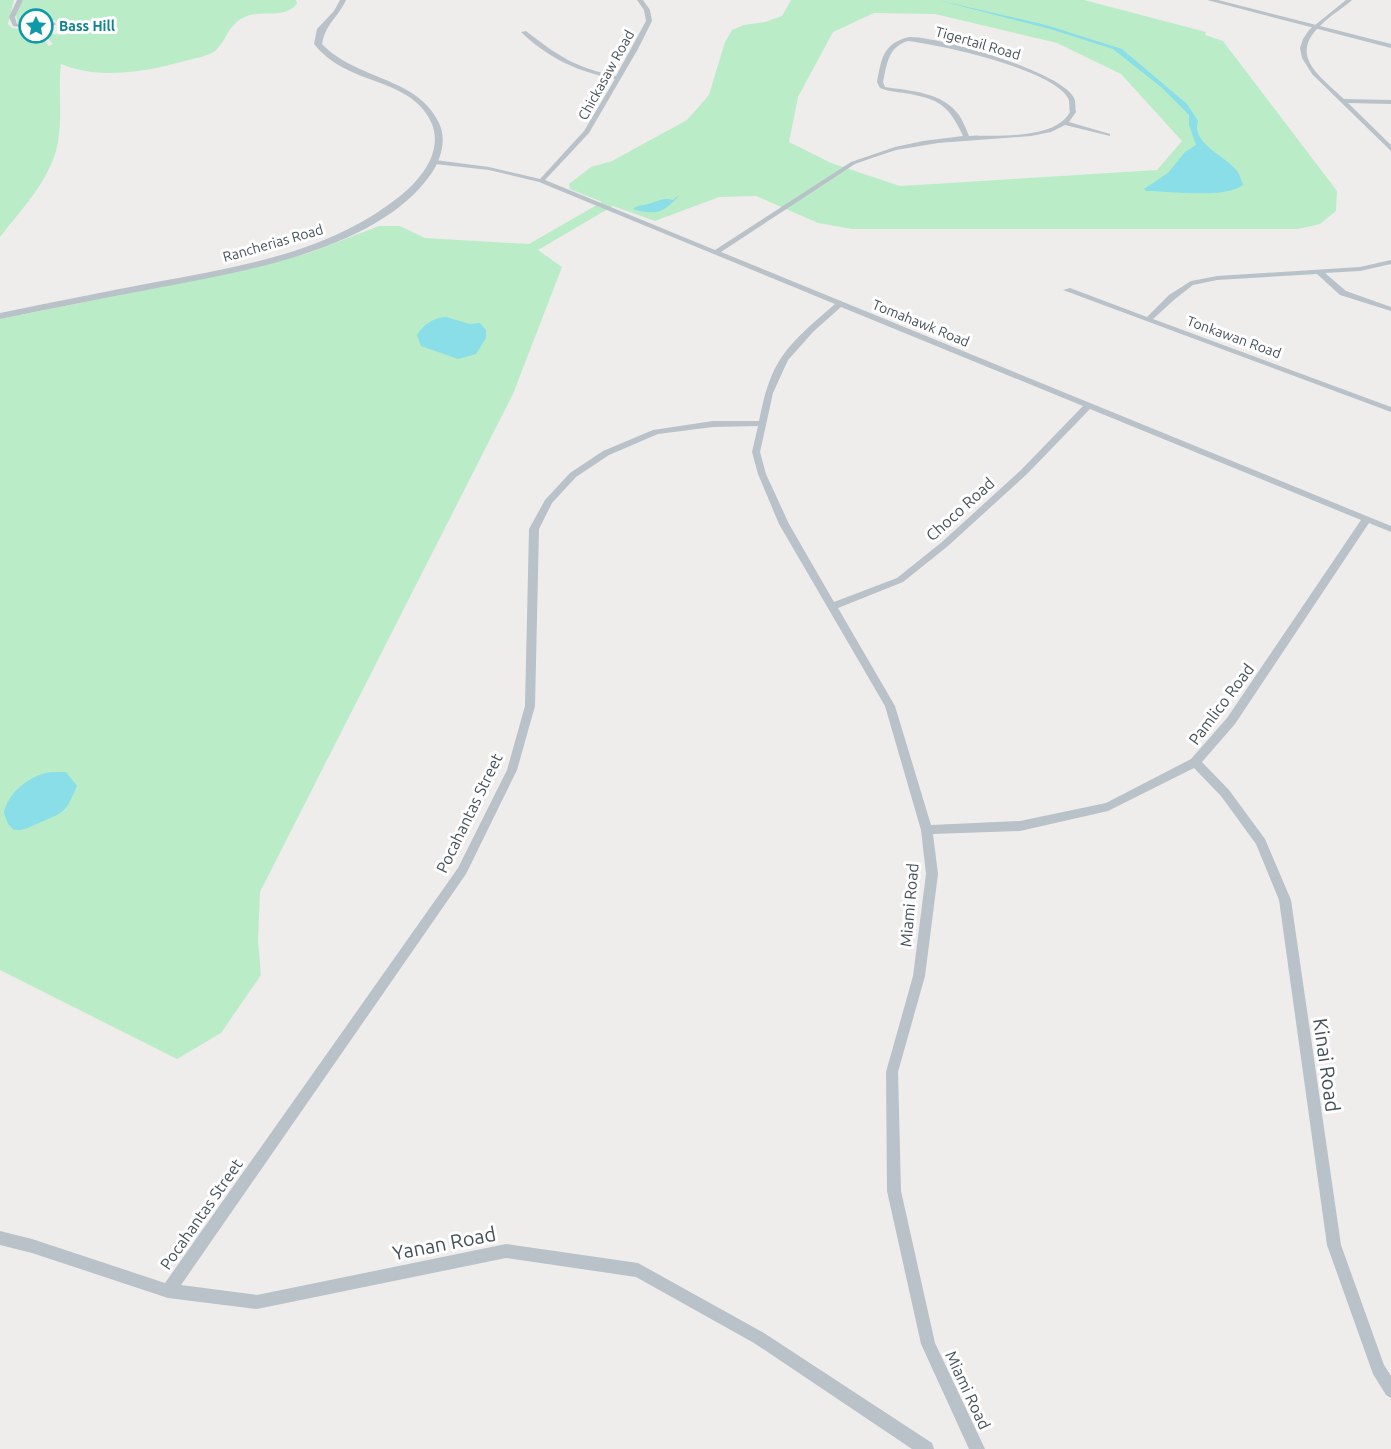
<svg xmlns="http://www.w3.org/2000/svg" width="1391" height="1449" font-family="Ubuntu,sans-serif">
	<rect width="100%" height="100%" fill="#efecec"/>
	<g fill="#bbecc8" fill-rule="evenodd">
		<path d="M0,0H14L8,24L12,28C34,31 34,27 49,46L53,44L43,33L64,35L79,31L82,27L52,20L18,25L16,15L22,0H296L297,4C282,20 263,9 245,17C228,24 226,42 215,51C208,56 193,59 184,61C145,72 100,80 61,64C58,88 62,110 59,134C56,174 24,206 0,237Z"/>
		<path d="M791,0H1084L1206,32L1205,35L1223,41L1337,191L1336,211L1320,224L1298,229H852L818,223L756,196L719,197L655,221L613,206L538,250L562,267L513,394L260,892L258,940L261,975L221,1033L177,1059L0,970V319L235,272L309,253L379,226H400L425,238L529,244L602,202L570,189L569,184L591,167L612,161L687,120L709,95L725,42L732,30L744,25L765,22L782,16ZM874,13L935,14L1057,43L1121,74L1182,141L1157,170L900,186L831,163L789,142L798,97L833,32Z"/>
	</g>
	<g fill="#89dee7">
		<path d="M937,0L1046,25L1122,49L1187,104L1198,121C1190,143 1226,156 1237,171C1240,175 1241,180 1243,185C1225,199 1170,191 1146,191L1144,189L1168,173L1185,152L1196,145L1189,125V115L1161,87L1113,49L1050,29Z"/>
		<path d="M678,196H679C662,214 656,215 633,209C638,205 641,206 648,204C658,202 661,197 673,200Z"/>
		<path d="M446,317L470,324L480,323L486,330V338L476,354L458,359L421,346L417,335C424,324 433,318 446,317Z"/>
		<path d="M52,772H66L77,786C66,811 66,812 41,822C31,826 25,831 14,830L8,824L4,813C8,792 31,774 52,772Z"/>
	</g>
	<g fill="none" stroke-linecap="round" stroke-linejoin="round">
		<g fill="#b8c2c8" fill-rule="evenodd">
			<path d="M17,0H23L15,17L17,24L53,21L56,24L53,26C41,20 26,29 13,26L9,17Z"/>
			<path d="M637,0H643L650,10L652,21L638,49L589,133L545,180L715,250L851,162L895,147L923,141L963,136C948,104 939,99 904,93C896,92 887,91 880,88L877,82C880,68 881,50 896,42C899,40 904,38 909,37C938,36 1062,72 1074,98C1076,102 1075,108 1076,112L1069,122L1110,134V136L1065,125L1051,132L1031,136L938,143L896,150L869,159L855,164L721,252L1391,526V532L1369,523L1235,724L1202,762L1229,790L1265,839L1291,900L1341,1245L1384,1365L1391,1376V1398L1386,1395L1373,1374L1327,1245L1279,900L1256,844L1221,796L1194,768L1108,811L1020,831L933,834L938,874L925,976L898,1072L901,1191L935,1343L985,1449H969L921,1344L887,1191L886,1072L913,976L926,874L921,830L885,706L779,524L758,474L752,452L758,426L713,427L658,434L609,455L576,477L552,503L539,529L535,706L517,770L466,874L181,1285L257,1295L506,1244L638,1263L764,1333L932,1443L934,1449H912L754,1343L636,1277L506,1258L257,1309L168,1298L32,1253L0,1245V1231L32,1239L165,1283L458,868L507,770L525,706L529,529L545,500L570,473L603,451L653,430L713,421H759C763,400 769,376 781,358C795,337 817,320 835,304L539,182L489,170L435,164L432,162L435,160L489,167L540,179L584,131L615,79C578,72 548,58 521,32L526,31C558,56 576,68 616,76L646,21L644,10ZM908,41C941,45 1052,69 1068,98C1070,102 1069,108 1070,112C1055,140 997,135 969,136C966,129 963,121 959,115C942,92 911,91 885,87L883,82C887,64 888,47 908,41ZM841,307L1083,406L1021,470L942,542L897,578L834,602L789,524L766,474L760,452L773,393L788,360L814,331ZM1090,409L1361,520L1227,718L1191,759L1106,803L1020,821L931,825L895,706L838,608L903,582L948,546L1027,474Z"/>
			<path d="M1346,0H1352C1342,9 1331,15 1322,24C1287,55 1320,76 1344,99L1391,100V104L1348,103L1391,145V151L1312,74L1302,58L1300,48L1303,39L1309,30Z"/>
			<polygon points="1391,260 1391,264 1360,271 1325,273 1346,291 1391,307 1391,311 1340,295 1317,274 1217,280 1193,285 1175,299 1153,319 1391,407 1391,412 1063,290 1070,288 1147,317 1169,295 1191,281 1217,276 1360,267"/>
		</g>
		<g fill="#b8c2c8" fill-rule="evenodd">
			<path d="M340,0H346C337,19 326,23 322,44C356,80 418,77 439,123C447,140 441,159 431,174C377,252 234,273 147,290C98,299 49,309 0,319V313C52,302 104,292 156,282C244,266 336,251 406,191C424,175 442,150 432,124C417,87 372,84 342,67C331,61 322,54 314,44L317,29L334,11Z"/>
			<polygon points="1207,0 1218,0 1391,44 1391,48"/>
		</g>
	</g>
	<defs>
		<g id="sight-ring" transform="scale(1.725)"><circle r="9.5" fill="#fff" stroke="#0f9aa8" stroke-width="1.5"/><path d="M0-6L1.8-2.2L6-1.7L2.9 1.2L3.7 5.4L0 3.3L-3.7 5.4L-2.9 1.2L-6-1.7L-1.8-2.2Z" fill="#0f9aa8"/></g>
	</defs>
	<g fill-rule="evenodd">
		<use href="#sight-ring" x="36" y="26"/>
	</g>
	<g text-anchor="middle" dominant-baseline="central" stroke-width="6" stroke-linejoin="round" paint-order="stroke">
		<g font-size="14" font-weight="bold" fill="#0d838f" stroke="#fff" text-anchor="start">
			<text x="59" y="26">Bass Hill</text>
		</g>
		<g font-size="14" fill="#455158" stroke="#fff">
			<text transform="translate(978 43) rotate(16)">Tigertail Road</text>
			<text transform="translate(606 75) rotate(-61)">Chickasaw Road</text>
			<text transform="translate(273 243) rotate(-16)">Rancherias Road</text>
			<text transform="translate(921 323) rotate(22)">Tomahawk Road</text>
			<text transform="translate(1234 337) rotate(20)">Tonkawan Road</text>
		</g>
		<g font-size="16" fill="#455158" stroke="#fff">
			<text transform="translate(960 509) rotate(-42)">Choco Road</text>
			<text transform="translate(1221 704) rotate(-53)">Pamlico Road</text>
			<text transform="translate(469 813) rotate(-64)">Pocahantas Street</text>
			<text transform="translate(909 905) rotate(-85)">Miami Road</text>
			<text transform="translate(201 1214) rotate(-55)">Pocahantas Street</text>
			<text transform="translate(968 1390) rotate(65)">Miami Road</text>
		</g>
		<g font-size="20" fill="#455158" stroke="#fff">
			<text transform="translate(1327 1065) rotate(82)">Kinai Road</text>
			<text transform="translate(444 1243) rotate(-11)">Yanan Road</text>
		</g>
	</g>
</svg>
